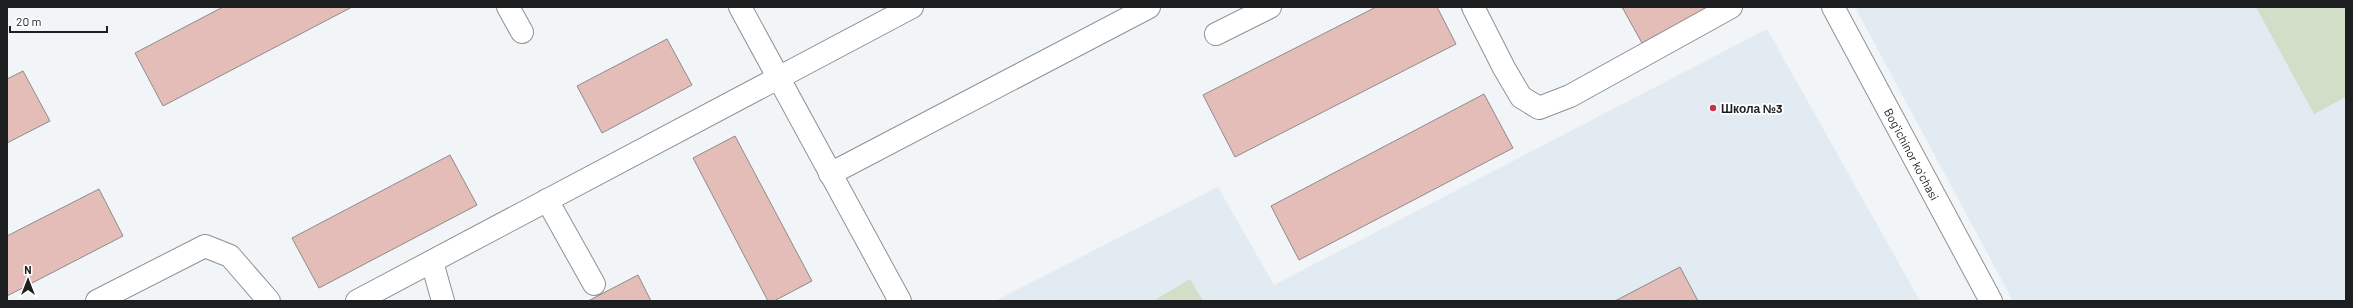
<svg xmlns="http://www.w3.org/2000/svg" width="2353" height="308" font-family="Barlow,sans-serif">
	<rect width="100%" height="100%" fill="#f2f5f7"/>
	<g fill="#e2eaf2">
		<polygon points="1855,7 2346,7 2346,301 2013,301"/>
		<polygon points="1767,29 1920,301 995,301 1218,187 1274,285"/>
	</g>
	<g fill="#d3dec9">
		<polygon points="2256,7 2346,7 2346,97 2314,114"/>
		<polygon points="1190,279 1203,301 1153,301"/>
	</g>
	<g fill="#e4bdb9" stroke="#8e8b8a">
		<polygon points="223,7 352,7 163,106 135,53"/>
		<polygon points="1376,7 1437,7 1456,44 1235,157 1203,95"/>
		<polygon points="1622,7 1709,7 1642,43"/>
		<polygon points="667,39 692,85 602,133 577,86"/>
		<polygon points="23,71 50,121 7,143 7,79"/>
		<polygon points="1484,94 1513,148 1299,260 1271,206"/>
		<polygon points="735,136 812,281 774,301 768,301 693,158"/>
		<polygon points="450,155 477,205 319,288 292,238"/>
		<polygon points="99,189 123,236 7,296 7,236"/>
		<polygon points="1680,267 1698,301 1615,301"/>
		<polygon points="638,275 651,301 588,301"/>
	</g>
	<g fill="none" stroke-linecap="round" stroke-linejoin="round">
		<g stroke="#8f9193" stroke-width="24">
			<g id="minor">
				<polyline points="508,7 522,32"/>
				<polyline points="740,7 900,301"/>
				<polyline points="1473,7 1504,68 1521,97 1539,108 1570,96 1731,7"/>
				<polyline points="1833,7 1991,301"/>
				<polyline points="1216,34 1270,7"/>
				<polyline points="830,174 1149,7"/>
				<polyline points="547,200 594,284"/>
				<polyline points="432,262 443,301"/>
				<polyline points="97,301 205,246 230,256 269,301"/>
				<polyline points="357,301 912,7"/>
			</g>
		</g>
		<use href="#minor" stroke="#fff" stroke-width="22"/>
	</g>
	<circle fill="#c3334d" stroke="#fff" stroke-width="1.5" cx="1713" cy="108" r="4"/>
	<g text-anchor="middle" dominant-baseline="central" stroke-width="3.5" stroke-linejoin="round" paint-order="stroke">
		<g font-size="12" font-weight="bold" fill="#1d1e1f" stroke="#fff" text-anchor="start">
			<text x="1721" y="108">Школа №3</text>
		</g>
		<g font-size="12" fill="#1d1e1f" stroke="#fff">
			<text transform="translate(1912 154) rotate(62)">Bogʻichinor koʻchasi</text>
		</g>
	</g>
	<rect width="2353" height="308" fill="none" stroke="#1d1e1f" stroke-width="16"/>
	<g transform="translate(28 280)" stroke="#ffffff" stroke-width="3" paint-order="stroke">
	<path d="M0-3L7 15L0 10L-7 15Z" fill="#1d1e1f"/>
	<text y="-6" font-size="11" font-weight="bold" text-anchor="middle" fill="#1d1e1f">N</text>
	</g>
	<path d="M10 26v6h97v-6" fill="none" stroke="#1d1e1f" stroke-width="2"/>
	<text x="16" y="26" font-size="12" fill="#1d1e1f" stroke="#ffffff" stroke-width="3" paint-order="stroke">20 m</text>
</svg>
